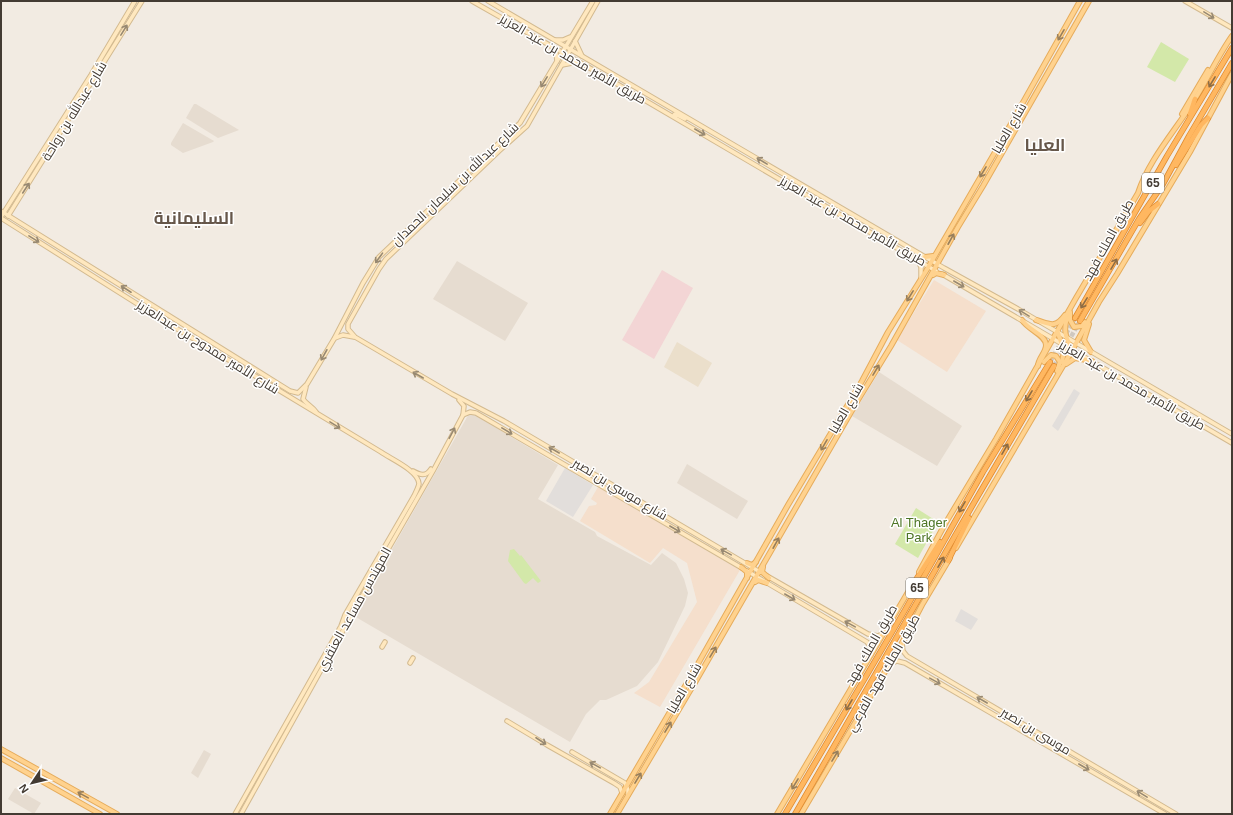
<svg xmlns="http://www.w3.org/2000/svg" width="1233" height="815" font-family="Arial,Cairo,sans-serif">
	<rect width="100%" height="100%" fill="#f2ebe2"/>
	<g fill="#e6dcd0">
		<polygon points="194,104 196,104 239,130 218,138 186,118"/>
		<polygon points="183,123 214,141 213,142 183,153 171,145 171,143"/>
		<polygon points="457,261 528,303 505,341 433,299"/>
		<polygon points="879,372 962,426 937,466 852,416"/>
		<polygon points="470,412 558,465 538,499 595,532 597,536 651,565 662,553 676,563 684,579 688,593 685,606 658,662 637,686 606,700 600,700 586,714 570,742 354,616"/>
		<polygon points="687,464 748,501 737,519 677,483"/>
		<polygon points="204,750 211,754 198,778 191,773"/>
		<polygon points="15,788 41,803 34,814 8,799"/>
	</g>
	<g fill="#f5dfcc">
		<polygon points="934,280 986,311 947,372 897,340"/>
		<polygon points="598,487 740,570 660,707 634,693 649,682 697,602 687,563 663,548 650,563 580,521 589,506 596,505 597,503 591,499"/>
	</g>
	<polygon fill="#ebdfcb" points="677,342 712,363 698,387 664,367"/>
	<polygon fill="#f3d5d5" points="662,270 693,288 654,359 622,340"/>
	<g fill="#d3e8a9">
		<polygon points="1161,42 1189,59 1175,82 1147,67"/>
		<polygon points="916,508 938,522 918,558 895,544"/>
		<polygon points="514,549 520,556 521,555 541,581 538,583 533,578 526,584 524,583 508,561 510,550"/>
	</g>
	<g fill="#e2dedb">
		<polygon points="1074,389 1080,393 1058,431 1052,426"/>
		<polygon points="565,468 593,485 573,517 546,501"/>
		<polygon points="961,609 978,619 971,630 955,621"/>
	</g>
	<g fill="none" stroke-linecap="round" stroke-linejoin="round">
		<g stroke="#cfc8bf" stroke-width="4.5" stroke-dasharray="4.5 2" stroke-linecap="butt">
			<polyline points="1068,342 1080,321"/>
			<polyline points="1050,362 1075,318"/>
			<polyline points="1054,366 1064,348"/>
		</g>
		<g stroke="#d3ba90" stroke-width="5.5">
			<g id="secondary">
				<polyline points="472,1 595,71 936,271"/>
				<polyline points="488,1 944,268 1018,309 1232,434"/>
				<polyline points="598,1 527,126 499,151 386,259 379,269 348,324 348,329 355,337 452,394 504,421 760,572"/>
				<polyline points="1185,1 1232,28"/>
				<polyline points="555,40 563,40 570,37"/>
				<polyline points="575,41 582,56"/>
				<polyline points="552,47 556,53 557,61"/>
				<polyline points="562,65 577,62"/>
				<polyline points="675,117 674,115 675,114 685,119"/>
				<polyline points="1,211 290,391 298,393 307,384 334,339 363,283 379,257 520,123 593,1"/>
				<polyline points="8,216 142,1"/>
				<polyline points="1,217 91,75 135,1"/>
				<path d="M1,218L174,327L381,452C391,459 419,471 419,484C418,488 416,492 414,496L345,615L341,626L235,814"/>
				<polyline points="918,261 921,267 921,278"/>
				<polyline points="942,274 1232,443"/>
				<polyline points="335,338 343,335 354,337"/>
				<path d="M306,387L303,399C307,405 313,407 316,412"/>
				<polyline points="459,400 464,406 463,415"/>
				<path d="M413,471C420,475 426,477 431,469"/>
				<polyline points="747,571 867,642 870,646 871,655"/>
				<polyline points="767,576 868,634 878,636 884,633"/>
				<polyline points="902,643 903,651 907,656 1176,814"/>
				<polyline points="382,647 385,642"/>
				<polyline points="410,663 413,658"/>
				<polyline points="890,664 897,661 905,663 1165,814"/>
				<polyline points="507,721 547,745 614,783 620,787 622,793"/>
				<polyline points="572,752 625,783 628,790 628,795"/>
				<polyline points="241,814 390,546 433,471 463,415 470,412 476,413 742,568"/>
			</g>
		</g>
		<g stroke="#e6ac5c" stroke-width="6">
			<g id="primary">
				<polyline points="1182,114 1208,70"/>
				<polyline points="925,257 933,256"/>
				<polyline points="933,275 936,273 944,275"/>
				<polyline points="1070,312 1070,320 1074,327 1082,326 1085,322"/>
				<path d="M1067,318C1063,332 1066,337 1072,350"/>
				<path d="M1022,320C1028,330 1046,335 1046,345C1046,353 1038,358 1038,366"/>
				<path d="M1036,320C1050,324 1055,329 1065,315"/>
				<polyline points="1089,324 1084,340 1091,352"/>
				<polyline points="1058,333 1064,351 1062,362"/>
				<polyline points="1044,362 1051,355 1056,356 1060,362 1057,371"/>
				<polyline points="1066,364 1075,358 1092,361"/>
				<polyline points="956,548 1070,354 1099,302 1117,274 1190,152 1232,74"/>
				<polyline points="747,563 752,565 756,562"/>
				<polyline points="741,567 747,572 747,578"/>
				<polyline points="763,567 762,572 769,578"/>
				<path d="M919,572L945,524L996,439L1076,298L1138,193C1149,159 1176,130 1195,99C1208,78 1218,56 1232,36"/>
				<polyline points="755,582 758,580 767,583"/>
				<polyline points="693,686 858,400 891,346 958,227 983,186 1089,1"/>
				<polyline points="1,749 117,814"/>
				<polyline points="1,758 100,814"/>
				<polyline points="610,814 691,676 788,505 862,381 888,332 926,271 998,147 1080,1"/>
				<polyline points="617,814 694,684"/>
				<polyline points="777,814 911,587"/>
				<polyline points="801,814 902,643 922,605 950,558"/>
			</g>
		</g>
		<g stroke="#e08a2d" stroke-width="6">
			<g id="highway">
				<polyline points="1190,114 1195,99"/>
				<polyline points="1176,165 1201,125 1208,118"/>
				<polyline points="1140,223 1149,211 1158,204"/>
				<polyline points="1075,318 1167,156 1232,48"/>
				<polyline points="1080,321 1139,219 1163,184 1189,136 1232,63"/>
				<polyline points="948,561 969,518"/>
				<polyline points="910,589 940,542"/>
				<polyline points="785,814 905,610 983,472 1050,362"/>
				<polyline points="795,814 975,501 1054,366"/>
			</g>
		</g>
		<use href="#secondary" stroke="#ffe8bf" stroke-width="3.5"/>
		<use href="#primary" stroke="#ffd28e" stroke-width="4"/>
		<use href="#highway" stroke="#ffb760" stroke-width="4.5"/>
	</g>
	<defs><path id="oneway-shaft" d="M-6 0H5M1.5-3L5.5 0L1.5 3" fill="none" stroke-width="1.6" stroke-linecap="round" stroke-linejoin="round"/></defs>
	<g stroke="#988972">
		<use href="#oneway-shaft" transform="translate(1209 15) rotate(31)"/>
		<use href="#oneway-shaft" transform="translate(124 30) rotate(-58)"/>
		<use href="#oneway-shaft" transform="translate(544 82) rotate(122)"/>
		<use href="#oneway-shaft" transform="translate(700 132) rotate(30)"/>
		<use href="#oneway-shaft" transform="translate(762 161) rotate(-149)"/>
		<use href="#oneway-shaft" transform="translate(26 188) rotate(-57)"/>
		<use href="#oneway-shaft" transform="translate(34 239) rotate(32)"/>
		<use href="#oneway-shaft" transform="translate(379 258) rotate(126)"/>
		<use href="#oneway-shaft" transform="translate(959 284) rotate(30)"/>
		<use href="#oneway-shaft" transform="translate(126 289) rotate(-147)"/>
		<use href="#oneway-shaft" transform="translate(1024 313) rotate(-148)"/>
		<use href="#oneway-shaft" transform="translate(324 355) rotate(119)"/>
		<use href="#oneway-shaft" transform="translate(418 375) rotate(-150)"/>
		<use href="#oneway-shaft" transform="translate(335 425) rotate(32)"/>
		<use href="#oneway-shaft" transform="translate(507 431) rotate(31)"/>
		<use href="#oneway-shaft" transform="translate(452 433) rotate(-62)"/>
		<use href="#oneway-shaft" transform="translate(554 450) rotate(-150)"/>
		<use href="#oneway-shaft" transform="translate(675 529) rotate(30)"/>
		<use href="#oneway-shaft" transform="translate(726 552) rotate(-151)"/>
		<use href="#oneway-shaft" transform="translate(790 597) rotate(30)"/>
		<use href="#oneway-shaft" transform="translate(850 624) rotate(-151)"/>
		<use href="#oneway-shaft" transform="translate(935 681) rotate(29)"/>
		<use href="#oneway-shaft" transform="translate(982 700) rotate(-150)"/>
		<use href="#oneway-shaft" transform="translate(541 741) rotate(33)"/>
		<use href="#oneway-shaft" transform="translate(595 765) rotate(-151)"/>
		<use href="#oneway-shaft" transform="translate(1084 767) rotate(30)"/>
		<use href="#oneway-shaft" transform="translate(1142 794) rotate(-149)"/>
	</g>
	<g stroke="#987f5c">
		<use href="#oneway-shaft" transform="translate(1061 35) rotate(120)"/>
		<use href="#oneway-shaft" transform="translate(983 172) rotate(121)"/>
		<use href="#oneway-shaft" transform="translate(951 239) rotate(-61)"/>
		<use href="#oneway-shaft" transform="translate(910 296) rotate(122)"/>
		<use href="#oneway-shaft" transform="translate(876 370) rotate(-59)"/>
		<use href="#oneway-shaft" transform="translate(824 445) rotate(120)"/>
		<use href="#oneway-shaft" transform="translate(776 543) rotate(-61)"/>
		<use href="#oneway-shaft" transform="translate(713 652) rotate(-59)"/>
		<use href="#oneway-shaft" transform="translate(668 727) rotate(-59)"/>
		<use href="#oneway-shaft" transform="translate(835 756) rotate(-59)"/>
		<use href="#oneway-shaft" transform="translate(638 778) rotate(-59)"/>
		<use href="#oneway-shaft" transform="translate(795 784) rotate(121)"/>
		<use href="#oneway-shaft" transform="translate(83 795) rotate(-151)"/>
	</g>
	<g stroke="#8e6d45">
		<use href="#oneway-shaft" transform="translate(1212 82) rotate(121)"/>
		<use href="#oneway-shaft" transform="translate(1114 264) rotate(-60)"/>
		<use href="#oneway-shaft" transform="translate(1084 303) rotate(122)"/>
		<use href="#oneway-shaft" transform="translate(1029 396) rotate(121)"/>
		<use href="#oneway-shaft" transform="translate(1005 449) rotate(-60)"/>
		<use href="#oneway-shaft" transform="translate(962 507) rotate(120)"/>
		<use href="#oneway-shaft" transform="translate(941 562) rotate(-60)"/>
		<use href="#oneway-shaft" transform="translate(849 705) rotate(120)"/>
	</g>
	<g text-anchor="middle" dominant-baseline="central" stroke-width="3" stroke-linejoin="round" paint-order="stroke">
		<g fill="#fff" stroke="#7b7670" stroke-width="1">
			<rect x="1142" y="173" width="22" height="20" rx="3"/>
			<rect x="906" y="578" width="22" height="20" rx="3"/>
		</g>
		<g font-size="12" font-weight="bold" fill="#433b33">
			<text x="1153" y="183">65</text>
			<text x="917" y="588">65</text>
		</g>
		<g font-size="13" fill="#433b33" stroke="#fff">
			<text transform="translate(573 59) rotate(30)">طريق الأمير محمد بن عبد العزيز</text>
			<text transform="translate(74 111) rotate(-59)">شارع عبدالله بن رواحة</text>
			<text transform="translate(1009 128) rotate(-60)">شارع العليا</text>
			<text transform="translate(455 184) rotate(-44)">شارع عبدالله بن سليمان الحمدان</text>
			<text transform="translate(853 221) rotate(30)">طريق الأمير محمد بن عبد العزيز</text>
			<text transform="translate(1108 240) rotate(-61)">طريق الملك فهد</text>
			<text transform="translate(208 347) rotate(32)">شارع الأمير ممدوح بن عبدالعزيز</text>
			<text transform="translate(1132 385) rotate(30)">طريق الأمير محمد بن عبد العزيز</text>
			<text transform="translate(846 408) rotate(-60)">شارع العليا</text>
			<text transform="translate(620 489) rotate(31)">شارع موسي بن نصير</text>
			<text transform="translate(354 609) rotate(-61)">المهندس مساعد العنقري</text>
			<text transform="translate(871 645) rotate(-60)">طريق الملك فهد</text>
			<text transform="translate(883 673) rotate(-60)">طريق الملك فهد الفرعي</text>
			<text transform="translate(684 688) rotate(-60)">شارع العليا</text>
			<text transform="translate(1036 731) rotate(31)">موسى بن نصير</text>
		</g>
		<g font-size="13" fill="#4d7525" stroke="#fff">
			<text x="919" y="522">Al Thager<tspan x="919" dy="15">Park</tspan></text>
		</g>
		<g font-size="17" font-weight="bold" fill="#66574a" stroke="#fff">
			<text x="1045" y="145">العليا</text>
			<text x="194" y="218">السليمانية</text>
		</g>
	</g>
	<rect width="1233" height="815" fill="none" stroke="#433b33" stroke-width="4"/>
	<g transform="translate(32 783) rotate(235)" stroke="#ffffff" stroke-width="3" paint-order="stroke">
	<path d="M0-3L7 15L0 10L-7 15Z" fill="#433b33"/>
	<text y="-6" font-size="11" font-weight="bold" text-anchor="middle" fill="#433b33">N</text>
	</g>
</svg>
